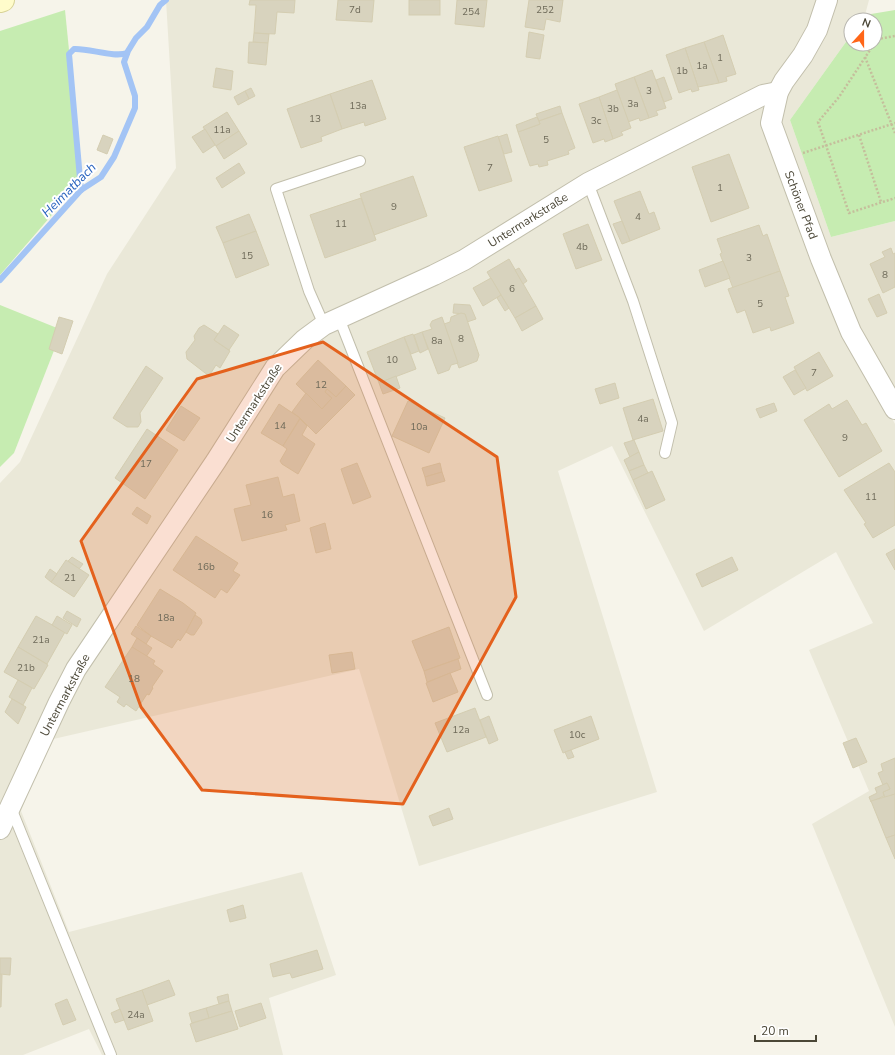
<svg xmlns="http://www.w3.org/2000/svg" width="895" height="1055" font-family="'Nunito Sans',sans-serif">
	<rect width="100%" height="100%" fill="#f6f4ea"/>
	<polygon fill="#eae8d8" points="166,0 869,0 865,15 862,20 851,20 851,35 790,120 831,237 895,221 895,410 889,413 895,424 895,1027 812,824 869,791 809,650 873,623 836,552 704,631 612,446 558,471 657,792 419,866 359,669 49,740 21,811 69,932 302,872 336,975 269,998 283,1055 102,1055 89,1029 23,1055 0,1055 0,483 20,462 107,274 176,168"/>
	<g fill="#c6ecb1">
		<polygon points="65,10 82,180 0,275 0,31"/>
		<polygon points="895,10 895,221 831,237 790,120 851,35 851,44 875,44 875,20 862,20 865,15"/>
		<polygon points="0,305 62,330 14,453 0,467"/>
	</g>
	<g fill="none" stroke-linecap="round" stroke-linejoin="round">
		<g stroke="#a3c4f5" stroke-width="6">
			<path d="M81,190L69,54L74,49C89,48 114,58 127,53"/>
			<polyline points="0,280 81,190 101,177 114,157 135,108 135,96 124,62 128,51 136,38 147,27 160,5 166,0"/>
		</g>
	</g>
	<g fill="#d8d3be" stroke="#d4cdb1">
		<polygon points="250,0 295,0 294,13 277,12 275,34 254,33 256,5 249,5"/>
		<polygon points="338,0 374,0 372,22 336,20"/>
		<rect x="409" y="0" width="31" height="15"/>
		<polygon points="457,0 487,0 484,27 455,24"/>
		<polygon points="529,0 563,0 560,22 546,19 544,30 525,27"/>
		<polygon points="529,32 544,35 540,59 526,57"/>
		<polygon points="254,33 269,34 268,43 253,42"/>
		<polygon points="723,35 736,74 726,77 727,81 719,83 704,42"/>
		<polygon points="249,42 268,43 266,65 248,63"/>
		<polygon points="704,42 719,83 698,87 685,48"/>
		<polygon points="685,48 699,90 692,92 691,89 679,93 666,55"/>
		<polygon points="216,68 233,71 231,90 213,87"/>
		<polygon points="652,70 666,108 656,111 658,115 649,118 634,77"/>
		<polygon points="634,77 649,118 640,121 639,118 628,122 615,84"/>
		<polygon points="664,77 672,99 664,102 656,80"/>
		<polygon points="372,80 386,119 365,126 364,122 342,129 330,94"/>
		<polygon points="251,88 255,96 249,99 245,91"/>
		<polygon points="617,90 631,128 621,132 623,135 613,139 599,97"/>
		<polygon points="245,91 249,99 238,105 234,97"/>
		<polygon points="330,94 342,129 321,137 322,141 301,148 287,109"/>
		<polygon points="599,97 613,139 605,142 604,139 593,143 579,104"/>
		<polygon points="560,106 562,113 539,121 536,114"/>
		<polygon points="227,112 239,131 216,146 203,127"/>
		<polygon points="562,113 575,148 568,151 569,154 547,161 548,165 539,167 538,164 530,166 518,132 540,124 539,121"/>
		<polygon points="537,117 540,124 518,132 516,125"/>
		<polygon points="205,129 215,145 203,153 192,137"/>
		<polygon points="239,131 247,144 224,159 216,146"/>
		<polygon points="507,134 512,152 504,154 498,137"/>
		<polygon points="103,135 113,139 107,154 97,150"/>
		<polygon points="498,136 512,181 479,191 464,147"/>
		<polygon points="729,154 749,208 711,222 692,167"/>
		<polygon points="239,163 245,173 222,188 216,178"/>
		<polygon points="413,176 427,216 374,235 360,194"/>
		<polygon points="640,191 649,214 654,212 660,229 630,241 614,201"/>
		<polygon points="361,198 376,240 325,258 310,215"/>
		<polygon points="249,214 256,231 223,243 216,227"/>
		<polygon points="622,221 630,241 622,244 613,224"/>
		<polygon points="588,224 602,260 576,269 563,234"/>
		<polygon points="759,225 763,236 767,234 780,271 733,288 720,254 722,253 717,239"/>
		<polygon points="256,231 269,265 236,278 223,243"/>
		<polygon points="891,248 893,254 895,253 895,287 883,293 870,264 885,257 882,252"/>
		<polygon points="509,259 536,306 515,318 487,272"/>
		<polygon points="723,261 730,278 705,287 699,270"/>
		<polygon points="519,268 527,281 523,284 515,270"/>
		<polygon points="780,271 789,296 785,297 794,323 771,331 770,327 753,333 745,310 737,313 728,289"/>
		<polygon points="491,278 501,295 483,306 473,288"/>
		<polygon points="879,294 887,313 877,317 868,299"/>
		<polygon points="501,295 509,308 505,311 497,298"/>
		<polygon points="454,304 470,305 476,319 467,322 465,314 453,313"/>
		<polygon points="536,306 543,319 522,331 515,318"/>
		<polygon points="461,313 465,314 479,355 477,361 459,368 444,324 450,322 451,317"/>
		<polygon points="59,317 73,321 62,354 49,349"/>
		<polygon points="442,317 458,363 451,365 449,370 438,374 422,332 432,329 430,325 432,321"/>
		<polygon points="204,325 218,334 214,340 230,351 220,368 216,365 209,376 187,359 186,352 195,340 194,336 199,328"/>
		<polygon points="224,325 239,335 229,350 214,340"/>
		<polygon points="422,332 428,349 420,353 414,335"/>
		<polygon points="413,334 419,351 411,354 404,337"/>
		<polygon points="404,337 416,369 379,383 367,352"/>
		<polygon points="819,352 833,376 807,391 794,367"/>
		<polygon points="318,360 346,386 336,397 327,389 325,392 332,398 322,409 296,384"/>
		<polygon points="146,366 163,378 140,413 141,422 138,427 127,427 113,418"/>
		<polygon points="795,370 806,388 794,395 783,377"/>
		<polygon points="396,376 400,388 383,394 379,383"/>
		<polygon points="615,383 619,398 600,404 595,389"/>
		<polygon points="346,386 355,395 316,434 300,418 292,412 306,393 322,409 332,398 325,392 327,389 336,397"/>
		<polygon points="653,399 663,431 633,440 623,408"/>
		<polygon points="847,400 862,425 866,423 882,451 839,477 804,420 829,404 832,409"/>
		<polygon points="408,401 445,418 429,453 392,436"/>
		<polygon points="774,403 777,411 760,418 756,409"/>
		<polygon points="279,404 300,418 283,446 261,433"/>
		<polygon points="181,406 200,418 184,441 166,430"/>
		<polygon points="300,419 307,426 302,435 315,444 298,474 282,464 280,461 287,449 283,446"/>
		<polygon points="147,429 178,450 145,499 115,478"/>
		<polygon points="634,440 639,452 630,457 624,443"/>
		<polygon points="639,452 644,465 629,471 624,460"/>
		<polygon points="357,463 371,497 353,504 341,469"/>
		<polygon points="440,463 442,472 425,477 422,468"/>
		<polygon points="889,463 895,472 895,525 873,538 864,524 866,523 844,490"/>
		<polygon points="644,465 648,473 633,480 629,471"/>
		<polygon points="652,471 665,500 646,509 633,480"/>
		<polygon points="442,472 445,481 427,486 425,477"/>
		<polygon points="278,477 283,497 294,494 300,521 285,525 287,530 242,541 234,509 251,505 246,485"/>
		<polygon points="137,507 151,516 147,524 132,514"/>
		<polygon points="325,523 331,549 316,553 310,528"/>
		<polygon points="196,536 238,563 233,571 240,575 227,593 221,589 215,598 173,570"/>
		<polygon points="895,549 895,570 886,554"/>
		<polygon points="72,557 83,564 79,569 68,561"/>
		<polygon points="732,557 738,570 702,587 696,574"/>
		<polygon points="66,560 89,575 74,597 51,582"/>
		<polygon points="50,569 57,574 51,582 45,577"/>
		<polygon points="160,589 183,603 196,613 186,632 180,641 178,639 172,648 151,636 137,625"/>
		<polygon points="67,611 81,619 77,627 63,618"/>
		<polygon points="195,615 201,619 202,623 194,635 191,635 186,632"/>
		<polygon points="36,616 65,632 47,664 18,647"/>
		<polygon points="57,616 72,625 67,634 52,625"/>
		<polygon points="136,626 151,636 146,644 131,634"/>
		<polygon points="449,627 460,658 424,671 412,641"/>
		<polygon points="137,638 152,648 146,657 132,647"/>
		<polygon points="18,647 48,665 34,689 4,672"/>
		<polygon points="132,647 155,661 153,664 163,671 152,687 153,688 149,695 147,694 136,711 126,704 124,707 117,702 120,697 105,687"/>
		<polygon points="352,652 355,669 332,673 329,655"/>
		<polygon points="458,659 461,669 427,682 424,671"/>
		<polygon points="450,673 458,692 433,702 426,683"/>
		<polygon points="18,680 32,688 23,705 9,697"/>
		<polygon points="12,699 26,707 18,724 5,712"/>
		<polygon points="475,708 486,737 447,752 435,723"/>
		<polygon points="489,716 498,740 489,744 480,720"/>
		<polygon points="591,716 599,739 563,753 554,730"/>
		<polygon points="856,738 867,762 853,768 843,743"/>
		<polygon points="571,750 574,757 568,759 565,752"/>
		<polygon points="895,758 895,794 885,798 883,792 890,789 887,783 883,785 878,773 883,771 881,764"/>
		<polygon points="887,783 890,789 883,792 884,796 871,802 869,797 877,793 875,788"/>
		<polygon points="895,794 895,835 886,838 871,801"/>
		<polygon points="449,808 453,819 433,826 429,816"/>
		<polygon points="895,835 895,859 886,838"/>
		<polygon points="243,905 246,918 230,922 227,910"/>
		<polygon points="317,950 323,969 292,978 290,973 273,977 270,964"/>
		<polygon points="0,958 11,958 10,975 0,974"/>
		<polygon points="0,974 2,975 1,1007 0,1007"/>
		<polygon points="169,980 175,995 147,1005 142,990"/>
		<polygon points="142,990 153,1021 128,1030 116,999"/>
		<polygon points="228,994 229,1001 219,1004 217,997"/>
		<polygon points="67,999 76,1020 63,1025 55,1004"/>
		<polygon points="229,1001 232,1011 209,1018 206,1008"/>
		<polygon points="261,1003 266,1018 240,1027 235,1011"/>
		<polygon points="206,1008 209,1018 192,1023 189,1013"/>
		<polygon points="120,1009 124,1020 115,1023 111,1013"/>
		<polygon points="232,1011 238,1029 196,1042 190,1024"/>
	</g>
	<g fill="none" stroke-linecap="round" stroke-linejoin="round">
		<g stroke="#c2bfac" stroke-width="12">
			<g id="service">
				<polyline points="588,183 633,301 672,423 665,453"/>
				<polyline points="339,318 487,695"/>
				<polyline points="324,325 309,291 276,189 360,161"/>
				<polyline points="11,808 111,1055"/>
			</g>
		</g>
		<g stroke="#c2bfac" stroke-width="22">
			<g id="minor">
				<polyline points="827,0 817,30 803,55 784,81 778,92 771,123 821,259 851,332 895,409"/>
				<polyline points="0,829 59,702 76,669 216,461 275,368 305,339 324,325 434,275 464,260 588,183 763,95 778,92"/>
			</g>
		</g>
		<g stroke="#d8d397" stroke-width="24">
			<polyline id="secondary" points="0,1 3,0"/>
		</g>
		<g stroke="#c5be9c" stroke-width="2.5" stroke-dasharray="2 2" stroke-linecap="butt">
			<polyline points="875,43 878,39 895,36"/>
			<polyline points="874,44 839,97 818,122 849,213 895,198"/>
			<polyline points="865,57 895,133"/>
			<polyline points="859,135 881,202"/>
			<polyline points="803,153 895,123"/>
		</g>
		<use href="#service" stroke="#fff" stroke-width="10"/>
		<use href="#minor" stroke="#fff" stroke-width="20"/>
		<use href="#secondary" stroke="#fffccb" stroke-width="22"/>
	</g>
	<path fill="#e4611d" fill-opacity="0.2" stroke="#e4611d" stroke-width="3" stroke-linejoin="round" d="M323,342L497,457L516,597L403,804L202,790L141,707L81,541L197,379Z"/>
	<g text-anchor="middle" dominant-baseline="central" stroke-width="4" stroke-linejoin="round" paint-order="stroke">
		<g font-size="10" fill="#6e6a59">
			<text x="355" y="10">7d</text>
			<text x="545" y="10">252</text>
			<text x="471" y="12">254</text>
			<text x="720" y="58">1</text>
			<text x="702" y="66">1a</text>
			<text x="682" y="71">1b</text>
			<text x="649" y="91">3</text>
			<text x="633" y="104">3a</text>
			<text x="358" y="106">13a</text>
			<text x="613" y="109">3b</text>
			<text x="315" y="119">13</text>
			<text x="596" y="121">3c</text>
			<text x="222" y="130">11a</text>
			<text x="546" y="140">5</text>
			<text x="490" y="168">7</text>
			<text x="720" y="188">1</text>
			<text x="394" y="207">9</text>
			<text x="638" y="217">4</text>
			<text x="341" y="224">11</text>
			<text x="582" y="247">4b</text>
			<text x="247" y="256">15</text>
			<text x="749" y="258">3</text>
			<text x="885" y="275">8</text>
			<text x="512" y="289">6</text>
			<text x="760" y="304">5</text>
			<text x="461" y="339">8</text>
			<text x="437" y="341">8a</text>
			<text x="392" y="360">10</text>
			<text x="814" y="373">7</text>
			<text x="321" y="385">12</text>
			<text x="643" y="419">4a</text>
			<text x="280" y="426">14</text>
			<text x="419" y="427">10a</text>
			<text x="845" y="438">9</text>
			<text x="146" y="464">17</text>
			<text x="871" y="497">11</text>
			<text x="267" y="515">16</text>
			<text x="206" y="567">16b</text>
			<text x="70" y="578">21</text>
			<text x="166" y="618">18a</text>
			<text x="41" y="640">21a</text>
			<text x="26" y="668">21b</text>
			<text x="134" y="679">18</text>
			<text x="461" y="730">12a</text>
			<text x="577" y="735">10c</text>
			<text x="136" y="1015">24a</text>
		</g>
		<g font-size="12" fill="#4b4737" stroke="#fff">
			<text transform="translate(801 205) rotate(69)">Schöner Pfad</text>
			<text transform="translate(528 220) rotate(-32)">Untermarkstraße</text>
			<text transform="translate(254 403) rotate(-57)">Untermarkstraße</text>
			<text transform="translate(65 695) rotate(-62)">Untermarkstraße</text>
		</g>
		<g font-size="13" font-style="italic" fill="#2863bf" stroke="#fff">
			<text transform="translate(69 190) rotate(-45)">Heimatbach</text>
		</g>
	</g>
	<g transform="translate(863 32) rotate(21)"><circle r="19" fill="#ffffff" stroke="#b7b5af"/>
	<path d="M0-3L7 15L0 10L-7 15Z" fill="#ff6618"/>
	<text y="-6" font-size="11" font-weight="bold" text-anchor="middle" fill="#4b4737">N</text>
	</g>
	<path d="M755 1035v6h61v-6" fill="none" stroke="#4b4737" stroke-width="2"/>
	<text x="761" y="1035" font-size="12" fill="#4b4737" stroke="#ffffff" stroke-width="3" paint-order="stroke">20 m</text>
</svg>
